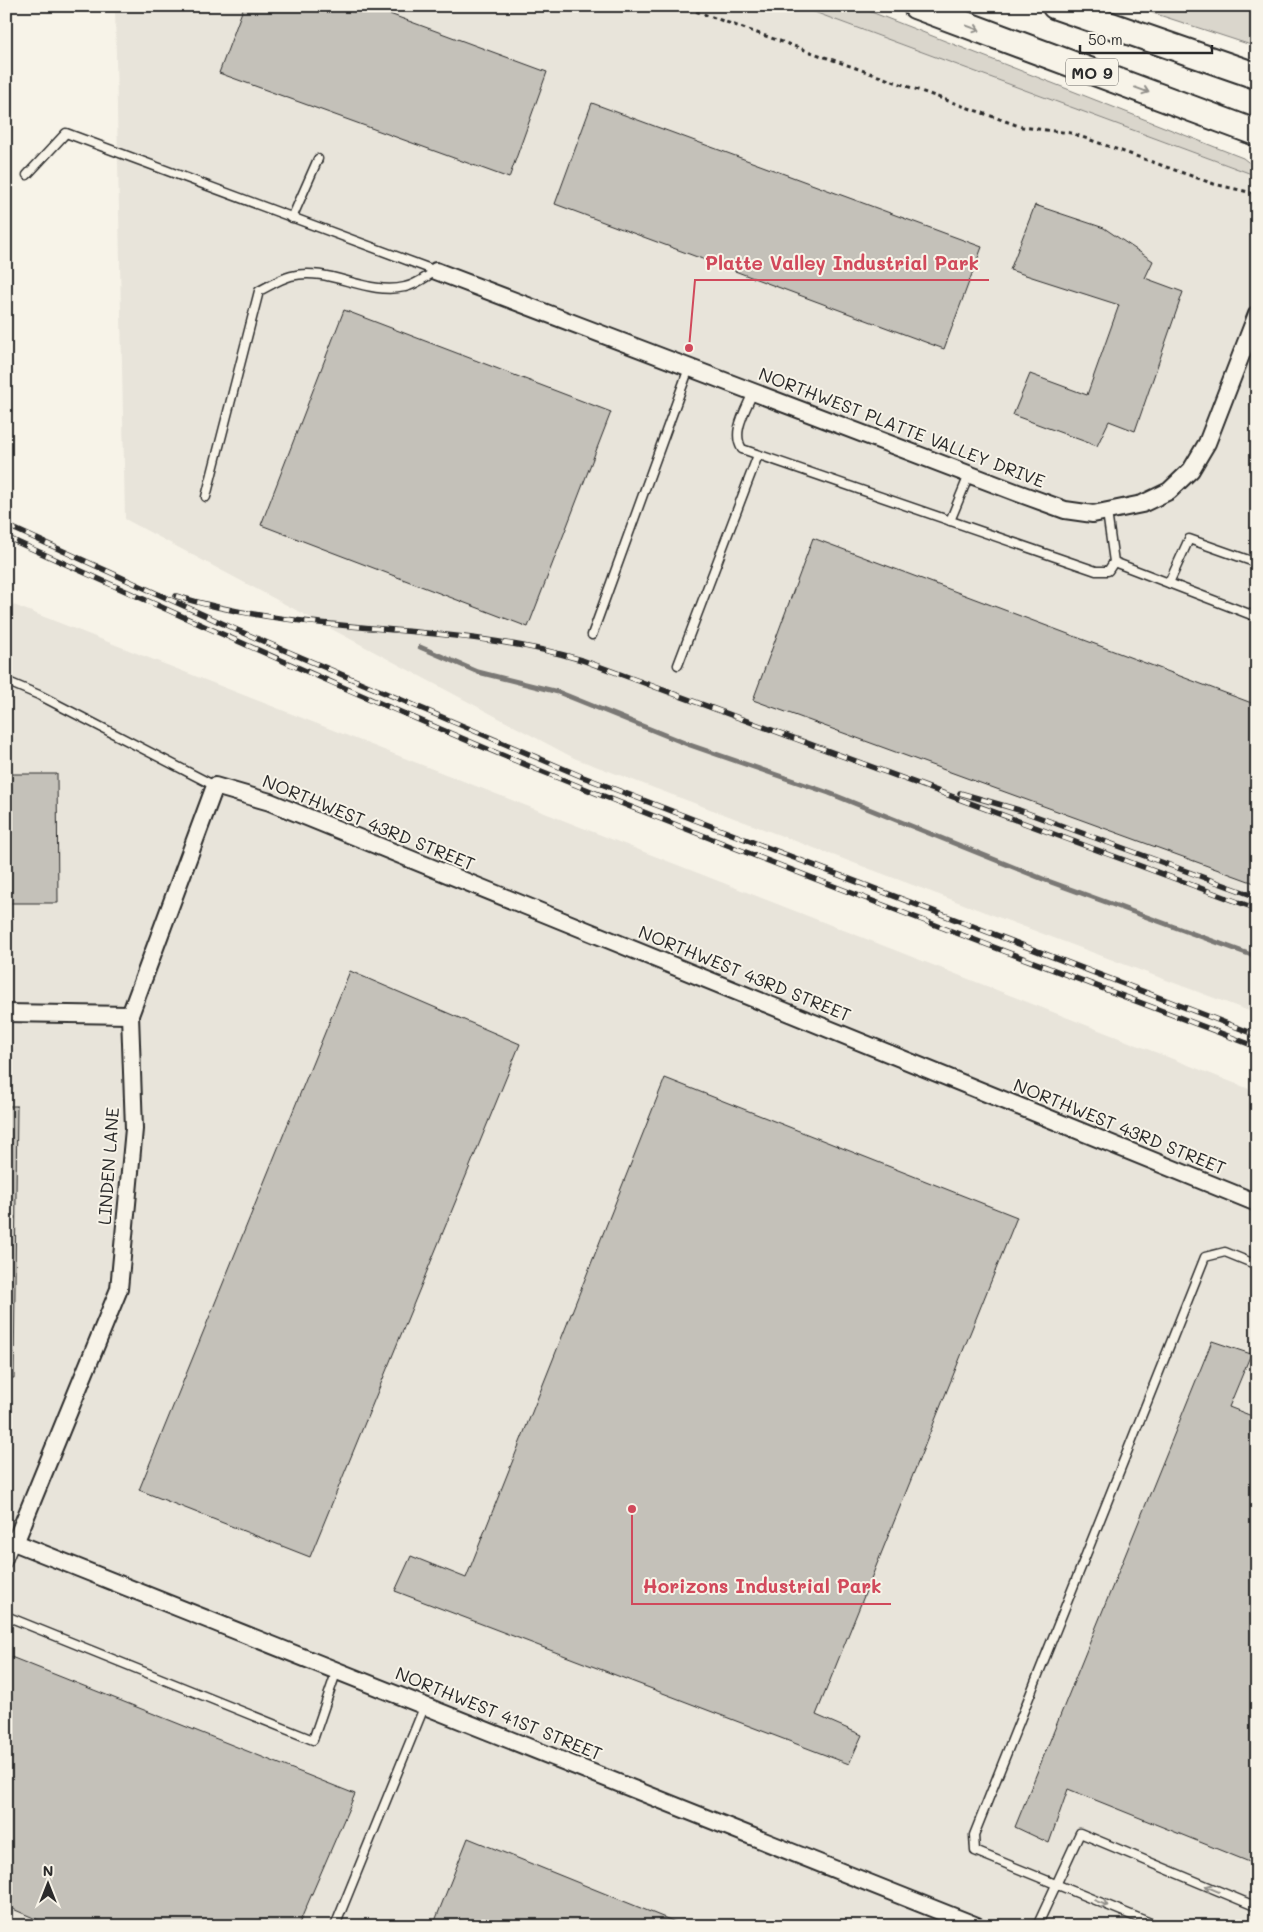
<svg xmlns="http://www.w3.org/2000/svg" width="1263" height="1932" font-family="Mali,sans-serif">
	<rect width="100%" height="100%" fill="#f7f3e8"/>
	<filter id="ink" filterUnits="userSpaceOnUse"><feTurbulence type="fractalNoise" baseFrequency=".02" numOctaves="2"/><feDisplacementMap in="SourceGraphic" scale="10" xChannelSelector="R" yChannelSelector="G"/><feConvolveMatrix kernelMatrix="1 2 1 2 8 2 1 2 1" color-interpolation-filters="sRGB"/></filter>
	<g filter="url(#ink)">
		<g fill="#e8e4da">
			<polygon points="115,6 798,6 1257,176 1257,1014 574,758 125,519"/>
			<polygon points="6,602 1257,1092 1257,1926 6,1926"/>
		</g>
		<g fill="#dad6cc" stroke="#82807c">
			<polygon points="798,6 856,6 1243,158 1257,169 1257,176"/>
			<polygon points="1134,6 1257,6 1257,47 1150,12"/>
		</g>
		<g fill="none" stroke-linecap="round" stroke-linejoin="round">
			<polyline stroke="#7a7874" stroke-width="5" points="420,647 478,672 558,692 687,744 829,793 1048,881 1257,957"/>
		</g>
		<g fill="#c4c1b9" stroke="#2b2b2b">
			<polygon points="244,6 368,6 547,72 509,178 219,73"/>
			<polygon points="592,103 982,247 944,349 555,204"/>
			<polygon points="1035,205 1104,228 1153,261 1145,278 1183,292 1135,431 1109,421 1097,446 1013,415 1030,374 1087,395 1119,305 1010,270"/>
			<polygon points="344,310 611,412 528,627 261,525"/>
			<polygon points="813,538 1257,705 1257,884 753,700"/>
			<polygon points="6,774 57,774 58,903 6,903"/>
			<polygon points="350,971 520,1044 310,1557 139,1490"/>
			<polygon points="665,1078 1017,1217 816,1715 862,1735 849,1764 395,1591 411,1556 466,1578"/>
			<polygon points="6,1106 17,1106 14,1378 6,1378"/>
			<polygon points="1212,1341 1251,1354 1229,1407 1257,1418 1257,1865 1068,1789 1049,1843 1015,1827"/>
			<polygon points="6,1655 355,1794 298,1926 52,1926 6,1906"/>
			<polygon points="468,1838 685,1926 433,1926"/>
		</g>
		<g fill="none" stroke-linecap="round" stroke-linejoin="round">
			<g stroke="#2b2b2b" stroke-width="11">
				<g id="service">
					<polyline points="27,175 66,133 436,271"/>
					<polyline points="292,218 318,159"/>
					<path d="M753,392C746,410 731,432 742,449L1096,571H1108L1114,562L1107,512"/>
					<path d="M206,497L259,291C269,286 280,279 291,276C329,266 366,296 405,287C416,285 427,276 436,271"/>
					<polyline points="950,521 969,475"/>
					<polyline points="1114,562 1257,617"/>
					<polyline points="1169,583 1189,539 1257,563"/>
					<polyline points="592,635 689,368"/>
					<polyline points="678,665 758,455"/>
					<polyline points="6,681 39,695 215,786"/>
					<polyline points="6,1565 15,1543"/>
					<polyline points="6,1616 313,1740 337,1670"/>
					<polyline points="335,1926 425,1705"/>
					<polyline points="1037,1926 1080,1833 1257,1907"/>
					<polyline points="1158,1926 975,1851 974,1835 1205,1257 1225,1252 1257,1265"/>
				</g>
			</g>
			<g stroke="#2b2b2b" stroke-width="20">
				<g id="minor">
					<polyline points="436,271 1018,493 1065,510 1093,514 1142,504 1169,491 1191,470 1207,443 1257,314"/>
					<polyline points="6,1013 130,1015"/>
					<polyline points="6,1539 977,1926"/>
					<polyline points="15,1543 119,1289 134,1129 130,1015 215,786 270,802 1257,1203"/>
				</g>
			</g>
			<g stroke="#2b2b2b" stroke-width="29">
				<g id="primary">
					<polyline points="916,6 1257,133"/>
					<polyline points="1055,6 1257,76"/>
				</g>
			</g>
			<polyline stroke="#2b2b2b" stroke-width="3" stroke-dasharray="4 4" stroke-linecap="butt" points="681,6 1022,127 1071,133 1214,184 1257,194"/>
			<use href="#service" stroke="#f7f3e8" stroke-width="8"/>
			<use href="#minor" stroke="#f7f3e8" stroke-width="16"/>
			<use href="#primary" stroke="#f7f3e8" stroke-width="25"/>
			<g stroke="#2b2b2b" stroke-width="5.5">
				<g id="rail">
					<polyline points="6,525 237,630 583,777 1257,1035"/>
					<path d="M6,537C169,611 332,684 497,753C748,856 1003,950 1257,1047"/>
					<path d="M176,596C309,637 450,621 582,660L1257,909"/>
					<polyline points="960,793 1019,810 1257,897"/>
				</g>
			</g>
			<use href="#rail" stroke="#f7f3e8" stroke-width="4" stroke-dasharray="11" stroke-linecap="butt"/>
		</g>
		<defs><path id="oneway-shaft" d="M-6 0H5M1.5-3L5.5 0L1.5 3" fill="none" stroke-width="1.6" stroke-linecap="round" stroke-linejoin="round" transform="scale(1.25)"/></defs>
		<g stroke="#918f8a">
			<use href="#oneway-shaft" transform="translate(973 28) rotate(20)"/>
			<use href="#oneway-shaft" transform="translate(1142 90) rotate(20)"/>
			<use href="#oneway-shaft" transform="translate(1212 1889) rotate(-157)"/>
			<use href="#oneway-shaft" transform="translate(1101 1903) rotate(22)"/>
		</g>
	</g>
	<g text-anchor="middle" dominant-baseline="central" stroke-width="4" stroke-linejoin="round" paint-order="stroke">
		<rect fill="#f7f3e8" stroke="#686764" stroke-width="1" x="1066" y="58.5" width="52" height="27" rx="4"/>
		<g font-size="16" font-weight="bold" fill="#2b2b2b">
			<text x="1092" y="72">MO 9</text>
		</g>
		<g font-size="18" fill="#2b2b2b" stroke="#f7f3e8">
			<text transform="translate(902 427) rotate(21)">NORTHWEST PLATTE VALLEY DRIVE</text>
			<text transform="translate(369 822) rotate(22)">NORTHWEST 43RD STREET</text>
			<text transform="translate(745 973) rotate(22)">NORTHWEST 43RD STREET</text>
			<text transform="translate(1120 1126) rotate(22)">NORTHWEST 43RD STREET</text>
			<text transform="translate(108 1166) rotate(-86)">LINDEN LANE</text>
			<text transform="translate(499 1713) rotate(22)">NORTHWEST 41ST STREET</text>
		</g>
	</g>
	<path fill="none" stroke="#d1495b" stroke-width="2" d="M689 348L695 280H989M632 1509L632 1604H891"/>
	<g fill="#d1495b" stroke="#f7f3e8" stroke-width="2">
		<circle cx="689" cy="348" r="5"/>
		<circle cx="632" cy="1509" r="5"/>
	</g>
	<g font-size="19" text-anchor="middle" font-weight="bold" fill="#d1495b" stroke="#f7f3e8" stroke-width="4" stroke-linejoin="round" paint-order="stroke">
		<text x="842" y="270">Platte Valley Industrial Park</text>
		<text x="762" y="1593">Horizons Industrial Park</text>
	</g>
	<rect width="1263" height="1932" fill="none" stroke="#f7f3e8" stroke-width="25"/>
	<rect x="12" y="12" width="1238" height="1907" fill="none" stroke="#2b2b2b" stroke-width="2" filter="url(#ink)"/>
	<g transform="translate(48 1884)" stroke="#f7f3e8" stroke-width="4" paint-order="stroke">
	<path d="M0-4L9 19L0 12L-9 19Z" fill="#2b2b2b"/>
	<text y="-8" font-size="14" font-weight="bold" text-anchor="middle" fill="#2b2b2b">N</text>
	</g>
	<path d="M1080 45v8h132v-8" fill="none" stroke="#2b2b2b" stroke-width="2.5"/>
	<text x="1088" y="45" font-size="15" fill="#2b2b2b" stroke="#f7f3e8" stroke-width="4" paint-order="stroke">50 m</text>
</svg>
